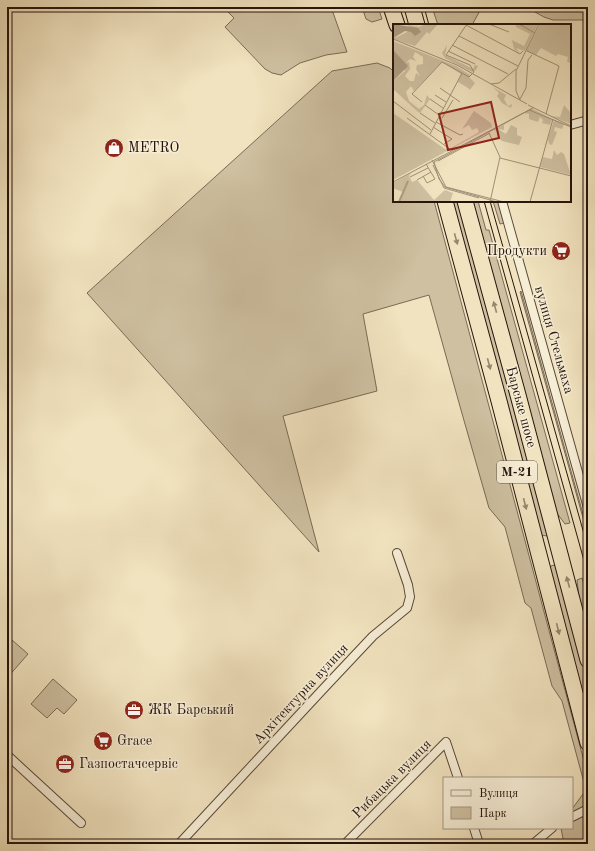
<svg xmlns="http://www.w3.org/2000/svg" width="595" height="851" font-family="'Old Standard TT',serif">
	<rect width="100%" height="100%" fill="#f1e3bf"/>
	<filter id="stains"><feTurbulence type="fractalNoise" baseFrequency=".005" numOctaves="4"/><feColorMatrix values="0 0 0 0 .2 0 0 0 0 .09 0 0 0 0 .02 0 0 0 .5 -.17"/></filter>
	<radialGradient id="worn" r=".72"><stop offset=".6" stop-color="#630" stop-opacity="0"/><stop offset="1" stop-color="#630" stop-opacity=".3"/></radialGradient>
	<g fill="#cec0a1" stroke="#7a6a56">
		<polygon points="223,7 331,7 347,52 326,55 300,63 281,75 272,73 265,69 225,27 234,18"/>
		<polygon points="362,7 378,7 382,19 372,22 366,19"/>
		<polygon points="432,7 482,7 472,25 438,25"/>
		<polygon points="526,7 588,7 588,20 553,20 544,17"/>
		<polygon points="377,63 390,68 394,72 394,201 434,201 588,776 588,844 564,844 561,828 572,828 572,809 586,790 562,701 552,686 531,608 525,603 505,527 489,508 461,410 429,295 363,314 377,391 283,416 319,552 87,293 332,71"/>
		<polygon points="451,201 459,201 548,532 547,536 541,535"/>
		<polygon points="471,201 478,201 486,230 489,230 570,523 565,524 556,512"/>
		<polygon points="493,201 503,201 508,222 500,224"/>
		<polygon points="521,291 586,525 585,525 520,292"/>
		<polygon points="554,565 557,568 588,684 588,715 550,569 551,566"/>
		<polygon points="582,578 588,598 588,638 580,606 577,580"/>
		<polygon points="7,640 12,640 28,654 7,678"/>
		<polygon points="53,679 77,700 64,714 57,708 47,718 31,704"/>
	</g>
	<g fill="none" stroke-linecap="round" stroke-linejoin="round">
		<g stroke="#594839" stroke-width="10">
			<g id="street">
				<polyline points="570,125 588,120"/>
				<polyline points="502,201 588,508"/>
				<polyline points="7,755 81,823"/>
				<polyline points="572,817 588,809"/>
				<polyline points="474,828 479,844"/>
				<polyline points="179,844 325,687 373,636 407,608 410,597 408,585 397,553"/>
				<polyline points="345,844 446,742 458,778"/>
				<polyline points="533,844 552,828"/>
			</g>
		</g>
		<g stroke="#26140c" stroke-width="17">
			<g id="highway">
				<polyline points="391,7 397,25"/>
				<polyline points="412,7 417,25"/>
				<polyline points="445,201 499,401 588,743"/>
				<polyline points="465,201 518,395 588,660"/>
			</g>
		</g>
		<use href="#street" stroke="#f6edd5" stroke-width="8"/>
		<use href="#highway" stroke="#f1e3bf" stroke-width="15"/>
		<g stroke="#26140c" stroke-width="1">
			<polyline points="424,7 429,25"/>
			<polyline points="484,201 588,575"/>
			<polyline points="490,201 588,548"/>
		</g>
	</g>
	<defs><path id="oneway-solid" d="M-6-.8H1V-3.2L6.5 0L1 3.2V.8H-6Z"/></defs>
	<g fill="#96866e">
		<use href="#oneway-solid" transform="translate(456 239) rotate(75)"/>
		<use href="#oneway-solid" transform="translate(495 307) rotate(-105)"/>
		<use href="#oneway-solid" transform="translate(489 364) rotate(75)"/>
		<use href="#oneway-solid" transform="translate(525 504) rotate(76)"/>
		<use href="#oneway-solid" transform="translate(568 582) rotate(-105)"/>
		<use href="#oneway-solid" transform="translate(558 629) rotate(76)"/>
	</g>
	<defs>
		<g id="shop-disc" transform="scale(1)"><circle r="9.5" fill="#8f2418" stroke="#f6edd5"/><path d="M-5-2.5h2.3a2.7 3.5 0 0 1 5.4 0H5L5.5 6h-11ZM-1.5-2.5h3a1.5 2.3 0 0 0-3 0Z" fill="#fff"/></g>
		<g id="supermarket-disc" transform="scale(1)"><circle r="9.5" fill="#8f2418" stroke="#f6edd5"/><path d="M-6-5.5h2.5l.6 2H6L4.5 2H-2.5L-4.4-4H-6ZM-1.5 3.2a1.3 1.3 0 1 0 .1 0ZM3 3.2a1.3 1.3 0 1 0 .1 0Z" fill="#fff"/></g>
		<g id="office-disc" transform="scale(1)"><circle r="9.5" fill="#8f2418" stroke="#f6edd5"/><path d="M-6-3h4V-5.5h4V-3h4V5H-6ZM-1-4.5V-3h2v-1.5ZM-6 0V1H6V0Z" fill="#fff"/></g>
	</defs>
	<g fill-rule="evenodd">
		<use href="#shop-disc" x="114" y="148"/>
		<use href="#supermarket-disc" x="561" y="251"/>
		<use href="#office-disc" x="134" y="710"/>
		<use href="#supermarket-disc" x="103" y="741"/>
		<use href="#office-disc" x="65" y="764"/>
	</g>
	<g text-anchor="middle" dominant-baseline="central" stroke-width="3" stroke-linejoin="round" paint-order="stroke">
		<rect fill="#f6edd5" stroke="#645548" stroke-width="1" x="497" y="461" width="40" height="22" rx="3"/>
		<g font-size="13" font-weight="bold" fill="#26140c">
			<text x="517" y="472">М-21</text>
		</g>
		<g font-size="14" fill="#26140c" stroke="#f6edd5" text-anchor="start">
			<text x="128" y="148">METRO</text>
			<text x="547" y="251" text-anchor="end">Продукти</text>
			<text x="148" y="710">ЖК Барський</text>
			<text x="117" y="741">Grace</text>
			<text x="79" y="764">Газпостачсервіс</text>
		</g>
		<g font-size="14" fill="#26140c" stroke="#f6edd5">
			<text transform="translate(554 340) rotate(74)">вулиця Стельмаха</text>
			<text transform="translate(521 407) rotate(75)">Барське шосе</text>
			<text transform="translate(301 694) rotate(-47)">Архітектурна вулиця</text>
			<text transform="translate(392 779) rotate(-45)">Рибацька вулиця</text>
		</g>
	</g>
	<g transform="translate(393 24)">
		<rect width="178" height="178" fill="#f1e3bf"/>
		<path d="M33,0H45L36,10L34,8L22,22L0,15V12L4,13L18,6L15,1L26,3ZM123,0H145L132,27L123,24L127,30L121,25L119,16L131,22L137,10L123,3ZM147,0H178V39L174,38L175,33L165,30L163,32L148,24L143,31L133,27ZM0,17L63,42L77,51L76,53L82,59L77,66L75,64L65,58L68,50L49,38L21,67L18,62L13,68L16,77L26,85L31,81L34,71L37,75L27,89L25,88L0,65V57L12,47L0,30ZM22,28L30,33V40L24,41L23,45L27,52L23,49L21,57H17L12,52L17,45L16,38L13,39L17,35L23,37L20,33ZM54,21L52,31L80,45L82,41L85,42L83,46L79,48L52,34L49,29ZM100,63L113,71L111,75L115,82L119,80L118,84L109,79L104,72L106,69ZM171,81L177,88L178,100L158,92L167,93ZM138,84L159,95L157,101L149,99L150,96L147,93L145,98L136,95V90L131,89ZM81,87L98,99L99,103L0,156V89L52,125L58,124L86,108L84,104L79,106L76,101L69,105ZM161,96L171,100L169,105L162,103L161,107L164,108L159,121L156,120L155,115ZM118,97L111,101V106L105,105L113,110L118,101L124,104V111L129,113L126,121L109,117L105,114V108L101,106L91,111ZM161,126L164,131L168,128L171,130L178,151L147,143L150,133L159,135ZM18,149L16,152L19,158L24,156L41,176L52,166L60,169L57,178H6L10,168L0,164V159Z" fill="#cec0a1" fill-rule="evenodd"/>
		<path d="M0,0L25,4L28,8L22,12L18,8L12,7L2,13L0,12ZM1,27L15,42L0,57V27Z" fill="#ac9d82"/>
		<path fill="none" stroke="#ac9d82" stroke-width="2" d="M6,178L15,157"/>
		<path fill="none" stroke="#a09077" stroke-width="1" d="M74,0L53,31L77,41L81,48M96,0L116,8M126,0L142,9M73,1L127,30L130,27M66,12L125,42M0,15L64,41L134,80M59,21L115,50M55,27L82,40M134,27L166,42L153,90M98,60L106,59L123,45M47,64L67,78M42,71L53,78M37,75L50,84M127,75L133,64L135,36L139,31M127,76L123,67V47L146,0M0,77L38,106M29,78L19,70L49,38L76,53L81,48M32,81L46,91M135,81L178,102M27,89L42,99M14,94L58,126M49,94L60,76M43,98L67,111L70,110M40,103L59,115L51,120M96,109L107,133L97,178M37,110L69,49M107,134L178,152M39,136L53,163L111,178M45,137L97,109M40,141L51,164L86,174M30,152L34,159L42,155L33,140M17,153L35,144M24,156L38,148M0,158L140,84M104,178L52,163L46,155L41,138L136,86L178,103M137,178L160,95"/>
		<path fill="#8f2418" fill-opacity="0.15" stroke="#8f2418" stroke-width="2" d="M98,78L106,114L55,126L46,90Z"/>
		<rect width="178" height="178" fill="none" stroke="#26140c" stroke-width="2"/>
	</g>
	<rect width="595" height="851" fill="none" stroke="#f1e3bf" stroke-width="24"/>
	<rect x="8" y="8" width="579" height="835" fill="none" stroke="#26140c" stroke-width="2"/>
	<rect x="12" y="12" width="571" height="827" fill="none" stroke="#26140c"/>
	<rect x="443" y="777" width="130" height="52" fill="#f6edd5" stroke="#a39685"/>
	<rect x="451" y="790" width="20" height="6" fill="#f6edd5" stroke="#a39685"/>
	<text x="479" y="797" font-size="12" fill="#26140c">Вулиця</text>
	<rect x="451" y="807" width="20" height="12" fill="#cec0a1" stroke="#a39685"/>
	<text x="479" y="817" font-size="12" fill="#26140c">Парк</text>
	<rect width="100%" height="100%" filter="url(#stains)"/>
	<rect width="100%" height="100%" fill="url(#worn)"/>
</svg>
